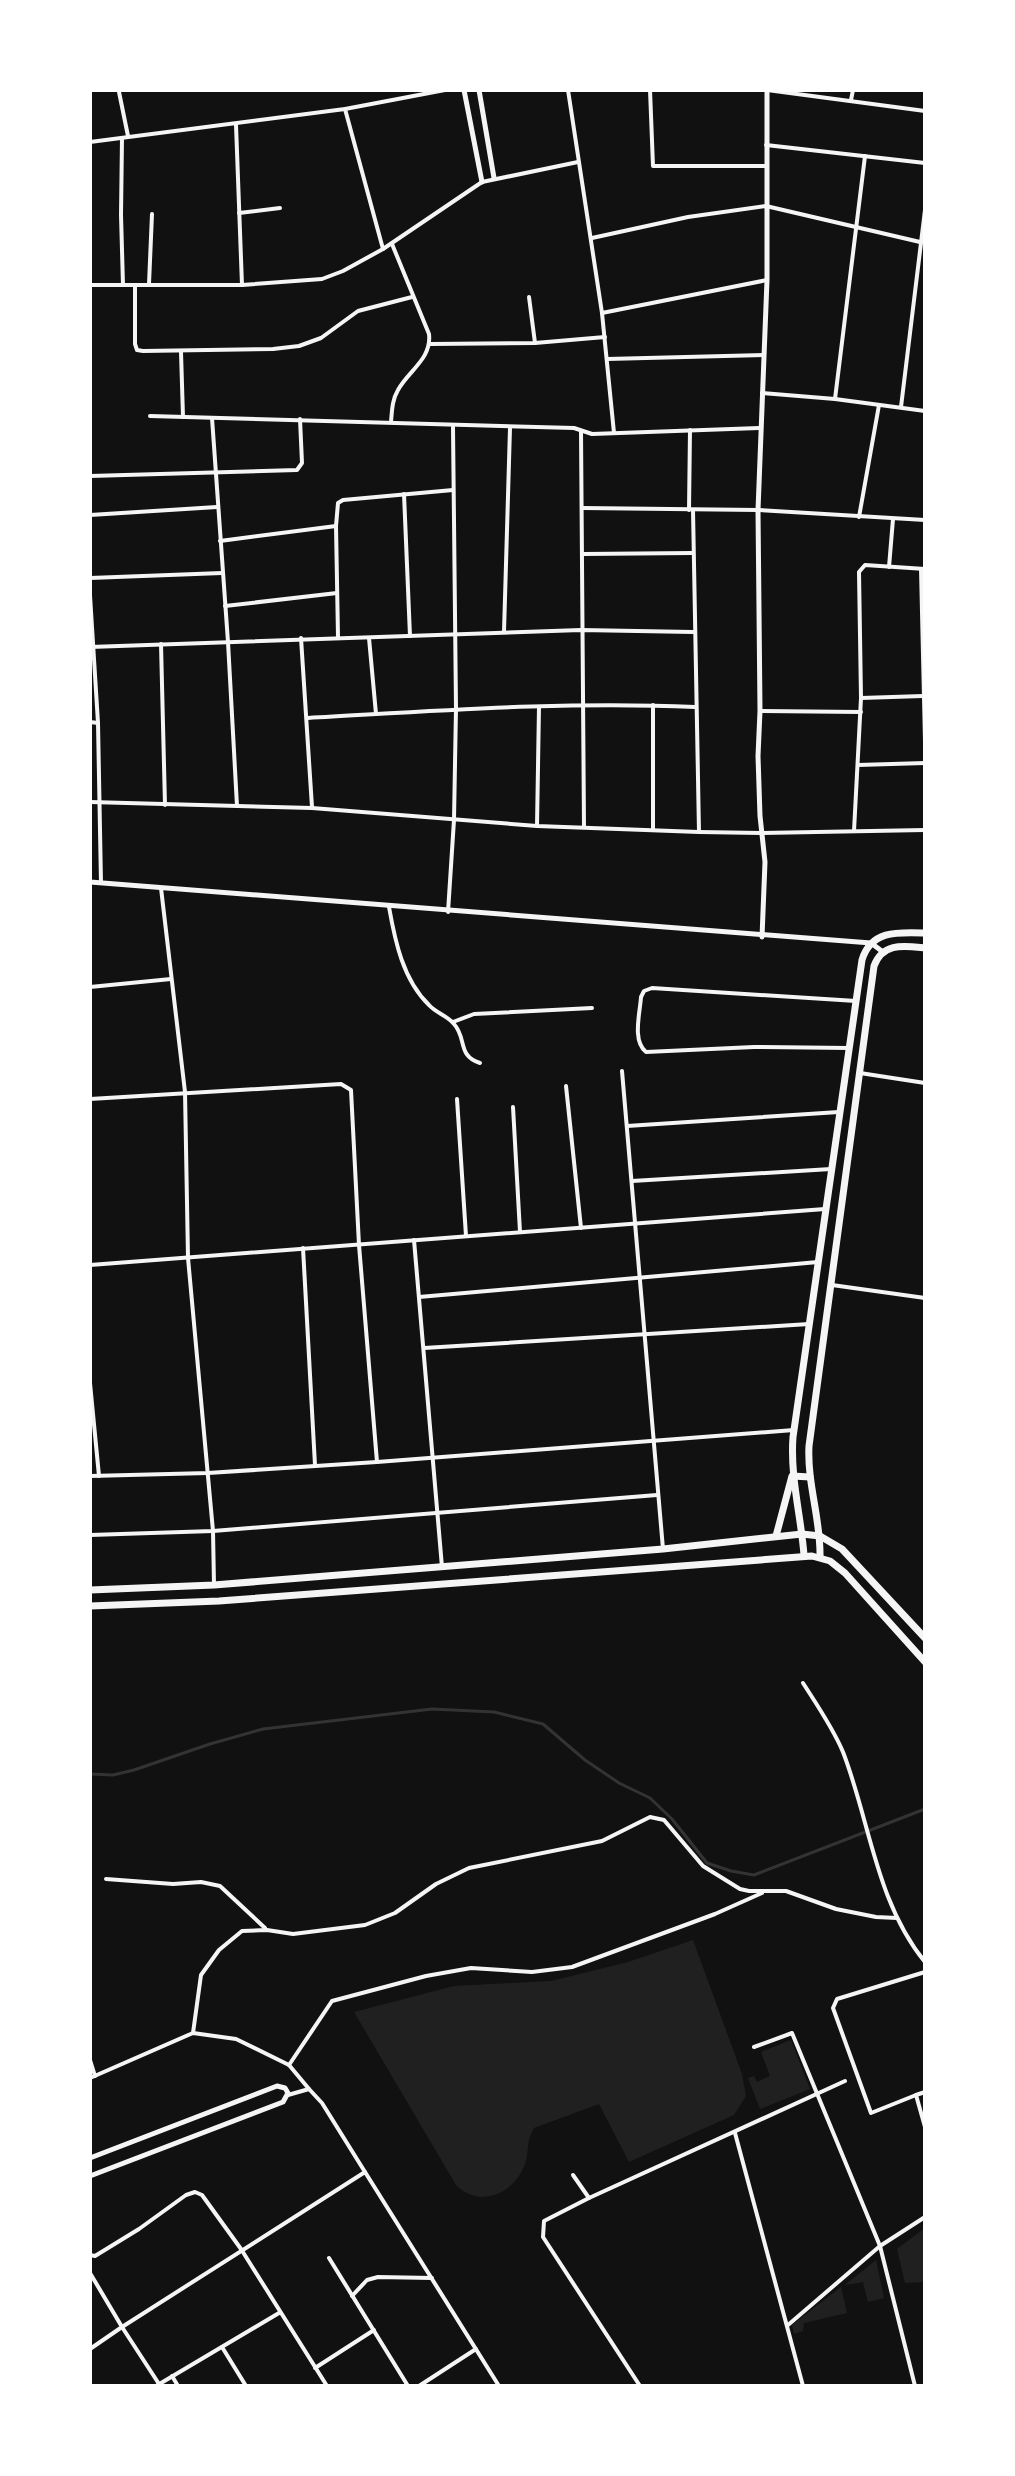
<svg xmlns="http://www.w3.org/2000/svg" width="1015" height="2476" font-family="Quicksand,sans-serif">
	<rect width="100%" height="100%" fill="#111"/>
	<g fill="#202020">
		<path d="M693,1940L742,2074L746,2096L734,2115L629,2162L599,2104L534,2128C525,2144 530,2150 525,2164C514,2194 480,2209 456,2185L354,2012L454,1986L551,1981L628,1962Z"/>
		<polygon points="791,2040 810,2089 760,2109 748,2078 754,2076 757,2082 770,2076 761,2052"/>
		<polygon points="925,2228 925,2282 905,2283 897,2249"/>
		<polygon points="876,2260 884,2298 868,2302 863,2282 845,2285"/>
		<polygon points="841,2287 847,2313 804,2323 803,2331 794,2334 792,2325"/>
	</g>
	<g fill="none" stroke-linecap="round" stroke-linejoin="round">
		<polyline stroke="#333" stroke-width="3" points="90,1774 113,1775 134,1770 210,1744 263,1729 432,1709 494,1712 543,1724 585,1760 619,1783 650,1798 672,1819 707,1863 731,1871 754,1875 925,1809"/>
		<g stroke="#f5f5f5" stroke-width="4">
			<polyline points="568,90 602,313 614,433"/>
			<polyline points="650,90 653,166 765,166"/>
			<polyline points="767,90 925,111"/>
			<polyline points="119,92 128,136"/>
			<polyline points="851,100 853,90"/>
			<polyline points="345,109 383,249"/>
			<polyline points="236,125 242,285"/>
			<polyline points="122,138 121,215 123,285"/>
			<polyline points="90,142 345,109 445,90"/>
			<polyline points="766,145 925,163"/>
			<polyline points="239,213 280,208"/>
			<polyline points="592,238 688,217 766,206 920,242"/>
			<polyline points="149,284 152,214"/>
			<polyline points="90,285 242,285 322,279 343,271 383,249 482,182 578,162"/>
			<polyline points="135,285 135,344 137,350 143,351 273,349 299,346 321,338 358,311 412,297"/>
			<polyline points="529,297 535,343"/>
			<polyline points="602,313 767,280"/>
			<polyline points="430,344 535,343 605,337"/>
			<polyline points="181,352 183,417"/>
			<polyline points="607,359 764,355"/>
			<polyline points="762,393 835,399 925,411"/>
			<polyline points="835,399 865,156"/>
			<polyline points="901,407 925,210"/>
			<polyline points="150,416 574,428 592,434 759,428"/>
			<polyline points="212,418 228,642 237,806"/>
			<path d="M391,422C392,411 392,400 398,390C408,371 432,359 429,334L392,244"/>
			<polyline points="581,431 584,827"/>
			<polyline points="90,476 297,470 302,463 300,419"/>
			<polyline points="404,494 410,636"/>
			<polyline points="582,508 758,510 925,520"/>
			<polyline points="689,510 690,430"/>
			<polyline points="693,510 699,832"/>
			<polyline points="90,515 217,507"/>
			<polyline points="859,517 879,405"/>
			<polyline points="220,541 336,526"/>
			<polyline points="583,554 692,553"/>
			<polyline points="889,567 893,519"/>
			<polyline points="921,569 925,741"/>
			<polyline points="90,578 222,573"/>
			<polyline points="90,595 98,723 101,883"/>
			<polyline points="225,606 337,593"/>
			<polyline points="504,632 510,428"/>
			<polyline points="338,637 336,526 338,503 343,500 453,490"/>
			<polyline points="301,638 312,807"/>
			<polyline points="369,638 376,714"/>
			<polyline points="161,644 165,805"/>
			<polyline points="90,647 581,630 693,632"/>
			<polyline points="861,698 923,696"/>
			<polyline points="653,705 653,830"/>
			<polyline points="760,711 861,712"/>
			<path d="M308,718C436,711 565,701 695,707"/>
			<polyline points="90,722 98,723"/>
			<polyline points="858,765 925,763"/>
			<polyline points="90,802 312,808 537,826 699,832 761,833 925,830"/>
			<polyline points="537,826 539,707"/>
			<polyline points="854,831 861,698 859,572 865,565 925,569"/>
			<polyline points="161,888 185,1092 188,1258 213,1531 214,1585"/>
			<path d="M389,907C395,941 403,980 429,1005C436,1013 448,1016 454,1024C467,1038 457,1056 480,1063"/>
			<polyline points="448,912 454,820 456,708 453,427"/>
			<polyline points="90,987 171,979"/>
			<polyline points="453,1022 474,1014 592,1008"/>
			<path d="M849,1048L754,1047L646,1052C632,1041 640,1013 641,997L644,991L652,988L856,1001"/>
			<polyline points="622,1071 663,1549"/>
			<polyline points="860,1073 925,1083"/>
			<polyline points="566,1086 581,1228"/>
			<polyline points="90,1099 341,1084 351,1090 359,1245 377,1462"/>
			<polyline points="457,1099 466,1236"/>
			<polyline points="513,1107 520,1232"/>
			<polyline points="627,1126 839,1112"/>
			<polyline points="632,1181 831,1169"/>
			<polyline points="414,1240 442,1567"/>
			<polyline points="303,1248 315,1465"/>
			<polyline points="90,1265 825,1209"/>
			<polyline points="832,1285 925,1298"/>
			<polyline points="419,1297 818,1262"/>
			<polyline points="424,1348 809,1324"/>
			<polyline points="90,1383 99,1476"/>
			<polyline points="90,1476 208,1473 377,1462 794,1430"/>
			<polyline points="90,1535 213,1531 657,1495"/>
			<path d="M803,1683C817,1705 833,1728 843,1752C870,1822 876,1902 925,1962"/>
			<polyline points="106,1879 173,1884 201,1882 220,1886 265,1928"/>
			<polyline points="193,2033 201,1975 219,1950 242,1931 267,1930 293,1934 365,1925 395,1913 436,1884 469,1868 602,1841 650,1817 664,1820 703,1866 740,1889 749,1891 786,1891 836,1909 876,1917 897,1918"/>
			<polyline points="754,2047 792,2033 880,2246 915,2386"/>
			<polyline points="90,2060 95,2076"/>
			<polyline points="289,2065 332,2001 426,1976 471,1968 532,1972 572,1967 715,1914 762,1893"/>
			<polyline points="90,2078 193,2033 236,2039 289,2065 309,2089"/>
			<polyline points="925,2092 916,2095 925,2127"/>
			<polyline points="288,2095 309,2089 322,2103 365,2172"/>
			<polyline points="916,2095 871,2113 833,2008 837,1999 925,1972"/>
			<polyline points="735,2133 803,2386"/>
			<polyline points="573,2175 589,2198"/>
			<polyline points="90,2255 95,2256 139,2229 186,2195 195,2192 202,2195 241,2249 327,2386"/>
			<polyline points="329,2258 408,2386"/>
			<polyline points="90,2273 122,2327 90,2349"/>
			<polyline points="352,2296 367,2280 378,2277 432,2278"/>
			<polyline points="788,2325 880,2246 925,2217"/>
			<polyline points="222,2347 246,2386"/>
			<polyline points="315,2368 374,2330"/>
			<polyline points="172,2376 178,2386"/>
			<polyline points="159,2384 122,2327 365,2172 499,2386"/>
			<polyline points="156,2386 279,2313"/>
			<polyline points="419,2386 476,2349"/>
			<polyline points="640,2386 543,2237 544,2221 589,2198 845,2081"/>
		</g>
		<g stroke="#f5f5f5" stroke-width="5">
			<polyline points="464,90 482,182"/>
			<polyline points="479,90 494,178"/>
			<polyline points="90,882 871,943 883,952"/>
			<polyline points="762,937 765,862 760,816 758,756 760,711 758,510 767,280 767,90"/>
			<polyline points="90,2158 277,2086 285,2088 288,2093 283,2102 90,2176"/>
		</g>
		<g stroke="#f5f5f5" stroke-width="7">
			<polyline points="776,1536 792,1476 810,1477"/>
			<path d="M804,1555C801,1516 790,1477 793,1437L862,960C871,930 898,932 925,933"/>
			<path d="M820,1557C821,1520 807,1484 809,1446L874,966C883,942 904,946 925,948"/>
			<polyline points="90,1590 214,1585 663,1549 802,1534 820,1536 842,1549 925,1638"/>
			<polyline points="90,1606 219,1601 812,1556 830,1561 845,1573 925,1662"/>
		</g>
	</g>
	<rect width="1015" height="2476" fill="none" stroke="#ffffff" stroke-width="184"/>
</svg>
